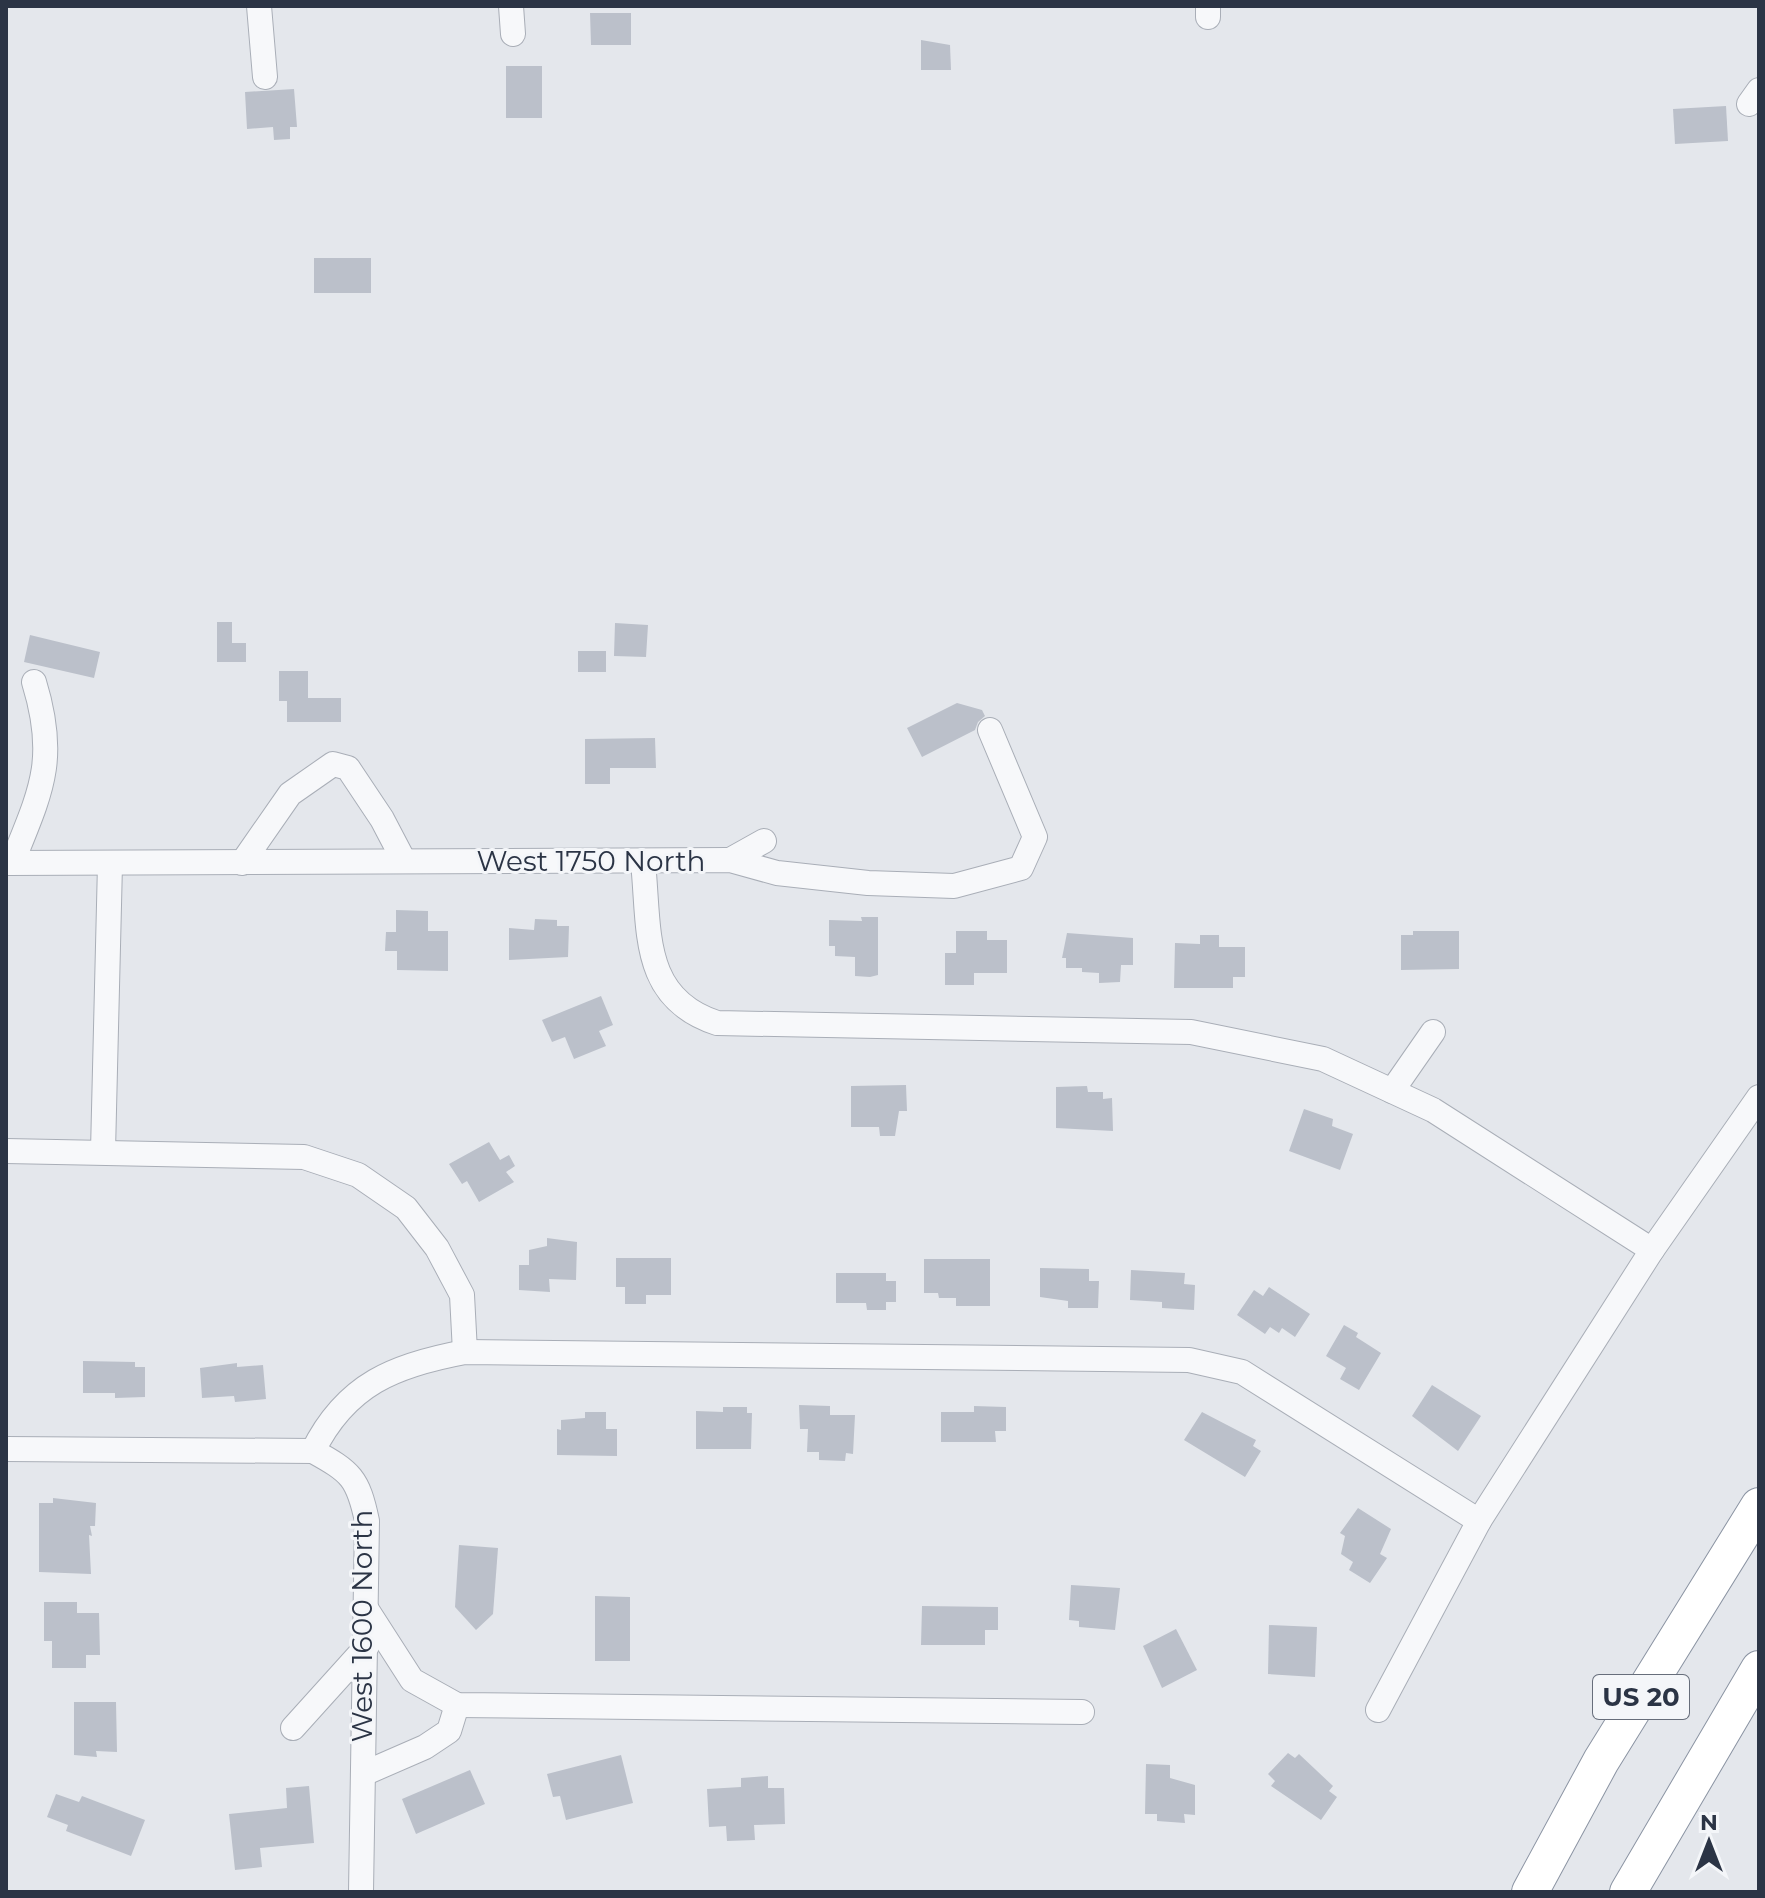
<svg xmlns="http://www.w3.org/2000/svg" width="1765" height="1898" font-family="Montserrat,sans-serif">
	<rect width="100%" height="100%" fill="#e4e7ec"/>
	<g fill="#bbc0ca">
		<polygon points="590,13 631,13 631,45 591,45"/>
		<polygon points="921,40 950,45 951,70 921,70"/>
		<rect x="506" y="66" width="36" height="52"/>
		<polygon points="294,89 297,127 290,127 290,139 274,140 273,127 247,129 245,92"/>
		<polygon points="1726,106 1728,141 1675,144 1673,109"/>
		<rect x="314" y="258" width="57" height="35"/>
		<polygon points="217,622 232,622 232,643 246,643 246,662 217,662"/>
		<polygon points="615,623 648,625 646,657 614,656"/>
		<polygon points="30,635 100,652 94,678 24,662"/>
		<rect x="578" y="651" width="28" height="21"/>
		<polygon points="279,671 308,671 308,698 341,698 341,722 287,722 287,701 279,701"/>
		<polygon points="957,703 982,710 985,716 978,722 975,730 922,757 907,728"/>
		<polygon points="655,738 656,768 610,768 610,784 585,784 585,739"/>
		<polygon points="396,910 428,911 428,931 448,931 448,971 397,970 397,951 385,951 386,932 396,932"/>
		<polygon points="861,917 878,917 878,975 870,977 855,976 855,957 835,956 835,946 829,946 829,920 862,921"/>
		<polygon points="535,919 557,920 557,926 569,926 568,957 509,960 509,928 534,930"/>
		<polygon points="956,931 987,931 987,940 1007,940 1007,973 974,973 974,985 945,985 945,953 956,953"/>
		<polygon points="1413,931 1459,931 1459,969 1401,970 1401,935 1413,935"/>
		<polygon points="1067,933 1133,938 1133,965 1121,965 1120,982 1099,983 1099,973 1082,972 1082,968 1066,968 1066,958 1062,958"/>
		<polygon points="1200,935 1219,935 1219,947 1245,947 1245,977 1233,977 1233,988 1174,988 1175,943 1200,944"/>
		<polygon points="601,996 613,1025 599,1031 606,1046 574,1059 565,1037 552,1042 542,1020"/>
		<polygon points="906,1085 907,1111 899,1111 895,1136 880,1136 879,1127 851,1127 851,1086"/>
		<polygon points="1087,1086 1088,1092 1103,1092 1103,1099 1112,1098 1113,1131 1056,1128 1056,1087"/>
		<polygon points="1304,1109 1333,1119 1332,1126 1353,1134 1340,1170 1289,1151"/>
		<polygon points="489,1142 500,1160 509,1155 515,1166 506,1172 514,1182 479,1202 467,1181 462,1184 449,1164"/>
		<polygon points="547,1238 577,1242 576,1280 549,1279 550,1292 519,1290 519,1265 529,1265 529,1250 547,1246"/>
		<polygon points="616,1258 671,1258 671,1295 646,1295 646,1304 625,1304 625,1287 616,1287"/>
		<polygon points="924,1259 990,1259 990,1306 956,1306 956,1298 939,1298 938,1293 924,1293"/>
		<polygon points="1040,1268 1089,1269 1089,1281 1099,1281 1098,1308 1068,1308 1068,1301 1040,1297"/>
		<polygon points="1131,1270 1185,1273 1184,1284 1195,1285 1194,1310 1162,1308 1162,1302 1130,1300"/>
		<polygon points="836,1273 886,1273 886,1281 896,1281 896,1302 886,1302 886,1310 867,1310 866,1303 836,1303"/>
		<polygon points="1269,1287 1310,1314 1295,1337 1282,1328 1279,1333 1270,1327 1265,1334 1237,1315 1254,1290 1263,1296"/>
		<polygon points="1344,1325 1358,1333 1356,1337 1381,1353 1359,1390 1340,1379 1346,1368 1326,1356"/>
		<polygon points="83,1361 135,1362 135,1367 145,1367 145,1397 115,1398 115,1393 83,1393"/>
		<polygon points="237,1363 237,1367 263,1365 266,1399 235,1402 234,1396 202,1398 200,1368"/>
		<polygon points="1432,1385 1481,1416 1458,1451 1412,1416"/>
		<polygon points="799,1405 830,1406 830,1415 855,1415 853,1454 846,1453 845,1461 819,1460 819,1452 807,1452 808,1429 800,1429"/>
		<polygon points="974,1406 1006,1407 1006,1431 995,1431 996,1442 941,1442 941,1412 974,1412"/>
		<polygon points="723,1407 747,1407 747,1413 752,1413 751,1449 696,1449 696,1411 723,1412"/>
		<polygon points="585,1412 606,1412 606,1429 617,1429 617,1456 557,1455 557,1429 561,1430 561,1420 585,1418"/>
		<polygon points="1202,1412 1256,1440 1253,1446 1261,1451 1245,1477 1184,1440"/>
		<polygon points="53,1498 96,1503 95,1526 90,1526 92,1536 89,1535 91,1574 39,1572 39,1503 53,1503"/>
		<polygon points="1358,1508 1391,1529 1380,1554 1387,1558 1370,1583 1349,1570 1353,1562 1341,1554 1345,1536 1340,1533"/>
		<polygon points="459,1545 498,1548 493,1614 476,1630 455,1607"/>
		<polygon points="1071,1585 1120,1588 1115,1630 1079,1627 1079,1621 1069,1620"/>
		<polygon points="595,1596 630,1597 630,1661 595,1661"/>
		<polygon points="44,1602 77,1602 77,1613 99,1613 100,1655 86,1655 86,1668 52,1668 52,1641 44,1641"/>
		<polygon points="922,1606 998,1607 998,1630 985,1630 985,1645 921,1645"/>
		<polygon points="1269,1625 1317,1627 1315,1677 1268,1674"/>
		<polygon points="1176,1629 1197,1670 1162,1688 1143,1646"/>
		<polygon points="74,1702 116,1702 117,1752 96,1751 97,1757 74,1755"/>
		<polygon points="1288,1753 1295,1758 1299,1754 1333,1786 1329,1791 1337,1797 1321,1820 1271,1786 1275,1781 1268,1774"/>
		<polygon points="621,1755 633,1803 566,1820 560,1796 553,1797 547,1774"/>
		<polygon points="1146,1764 1170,1765 1170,1778 1195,1785 1195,1815 1184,1814 1185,1823 1157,1821 1157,1814 1145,1814"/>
		<polygon points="470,1770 485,1804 416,1834 402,1799"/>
		<polygon points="768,1776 768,1788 784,1788 785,1824 754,1825 755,1840 727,1841 726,1826 709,1827 707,1789 741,1787 741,1778"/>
		<polygon points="309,1786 314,1843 260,1848 262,1867 235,1870 229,1814 287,1808 286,1788"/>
		<polygon points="56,1794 79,1802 82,1796 145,1820 131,1856 66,1831 68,1825 47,1817"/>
	</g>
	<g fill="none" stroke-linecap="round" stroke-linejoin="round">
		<g stroke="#a9aeb7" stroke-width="26">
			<g id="minor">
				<polyline points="259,6 265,77"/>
				<polyline points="511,6 513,34"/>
				<polyline points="1208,17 1208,6"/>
				<polyline points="1749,104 1759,90"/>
				<polyline points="730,860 764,841"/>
				<path d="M643,862C650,930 640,998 717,1023L1191,1032L1323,1059L1433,1110L1652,1250"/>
				<polyline points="6,863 730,860 777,873 868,883 954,886 1021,868 1035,837 990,730"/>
				<path d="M12,863C41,791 58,760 34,682"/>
				<polyline points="242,863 290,794 333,764 348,768 382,819 404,861"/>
				<polyline points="1392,1091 1433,1032"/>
				<polyline points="6,1151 304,1157 358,1175 406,1208 437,1248 462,1295 465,1352"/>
				<polyline points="103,1151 110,864"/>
				<path d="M6,1449L313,1451C351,1472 358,1478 367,1521L361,1892"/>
				<path d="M313,1451C346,1384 395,1365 465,1352L1189,1360L1242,1372L1479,1521"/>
				<polyline points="367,1610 412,1680 457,1705 1082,1712"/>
				<polyline points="1378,1710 1479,1521 1652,1250 1759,1097"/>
				<polyline points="293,1728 367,1646"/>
				<polyline points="363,1774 425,1747 449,1731 457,1705"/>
			</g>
		</g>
		<g stroke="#8b94a3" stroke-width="38">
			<g id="highway">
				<polyline points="1530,1892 1601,1761 1759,1506"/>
				<polyline points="1628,1892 1759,1669"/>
			</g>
		</g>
		<use href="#minor" stroke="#f7f8fa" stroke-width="24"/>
		<use href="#highway" stroke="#fff" stroke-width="36"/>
	</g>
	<g text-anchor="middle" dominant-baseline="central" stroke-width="6" stroke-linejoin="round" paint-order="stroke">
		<rect fill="#f4f6f9" stroke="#676e7b" stroke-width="2" x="1593" y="1675" width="96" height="44" rx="6"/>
		<g font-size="26" font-weight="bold" fill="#2b3445">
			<text x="1641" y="1697">US 20</text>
		</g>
		<g font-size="28" fill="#2b3445" stroke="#f4f6f9">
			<text x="591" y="861">West 1750 North</text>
			<text transform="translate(362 1626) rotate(-90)">West 1600 North</text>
		</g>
	</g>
	<rect width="1765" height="1898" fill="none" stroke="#2b3445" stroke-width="16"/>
	<g transform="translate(1709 1842)" stroke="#f4f6f9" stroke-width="6" paint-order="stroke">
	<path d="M0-6L14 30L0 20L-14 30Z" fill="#2b3445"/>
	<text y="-12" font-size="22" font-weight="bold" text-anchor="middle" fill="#2b3445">N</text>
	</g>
</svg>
